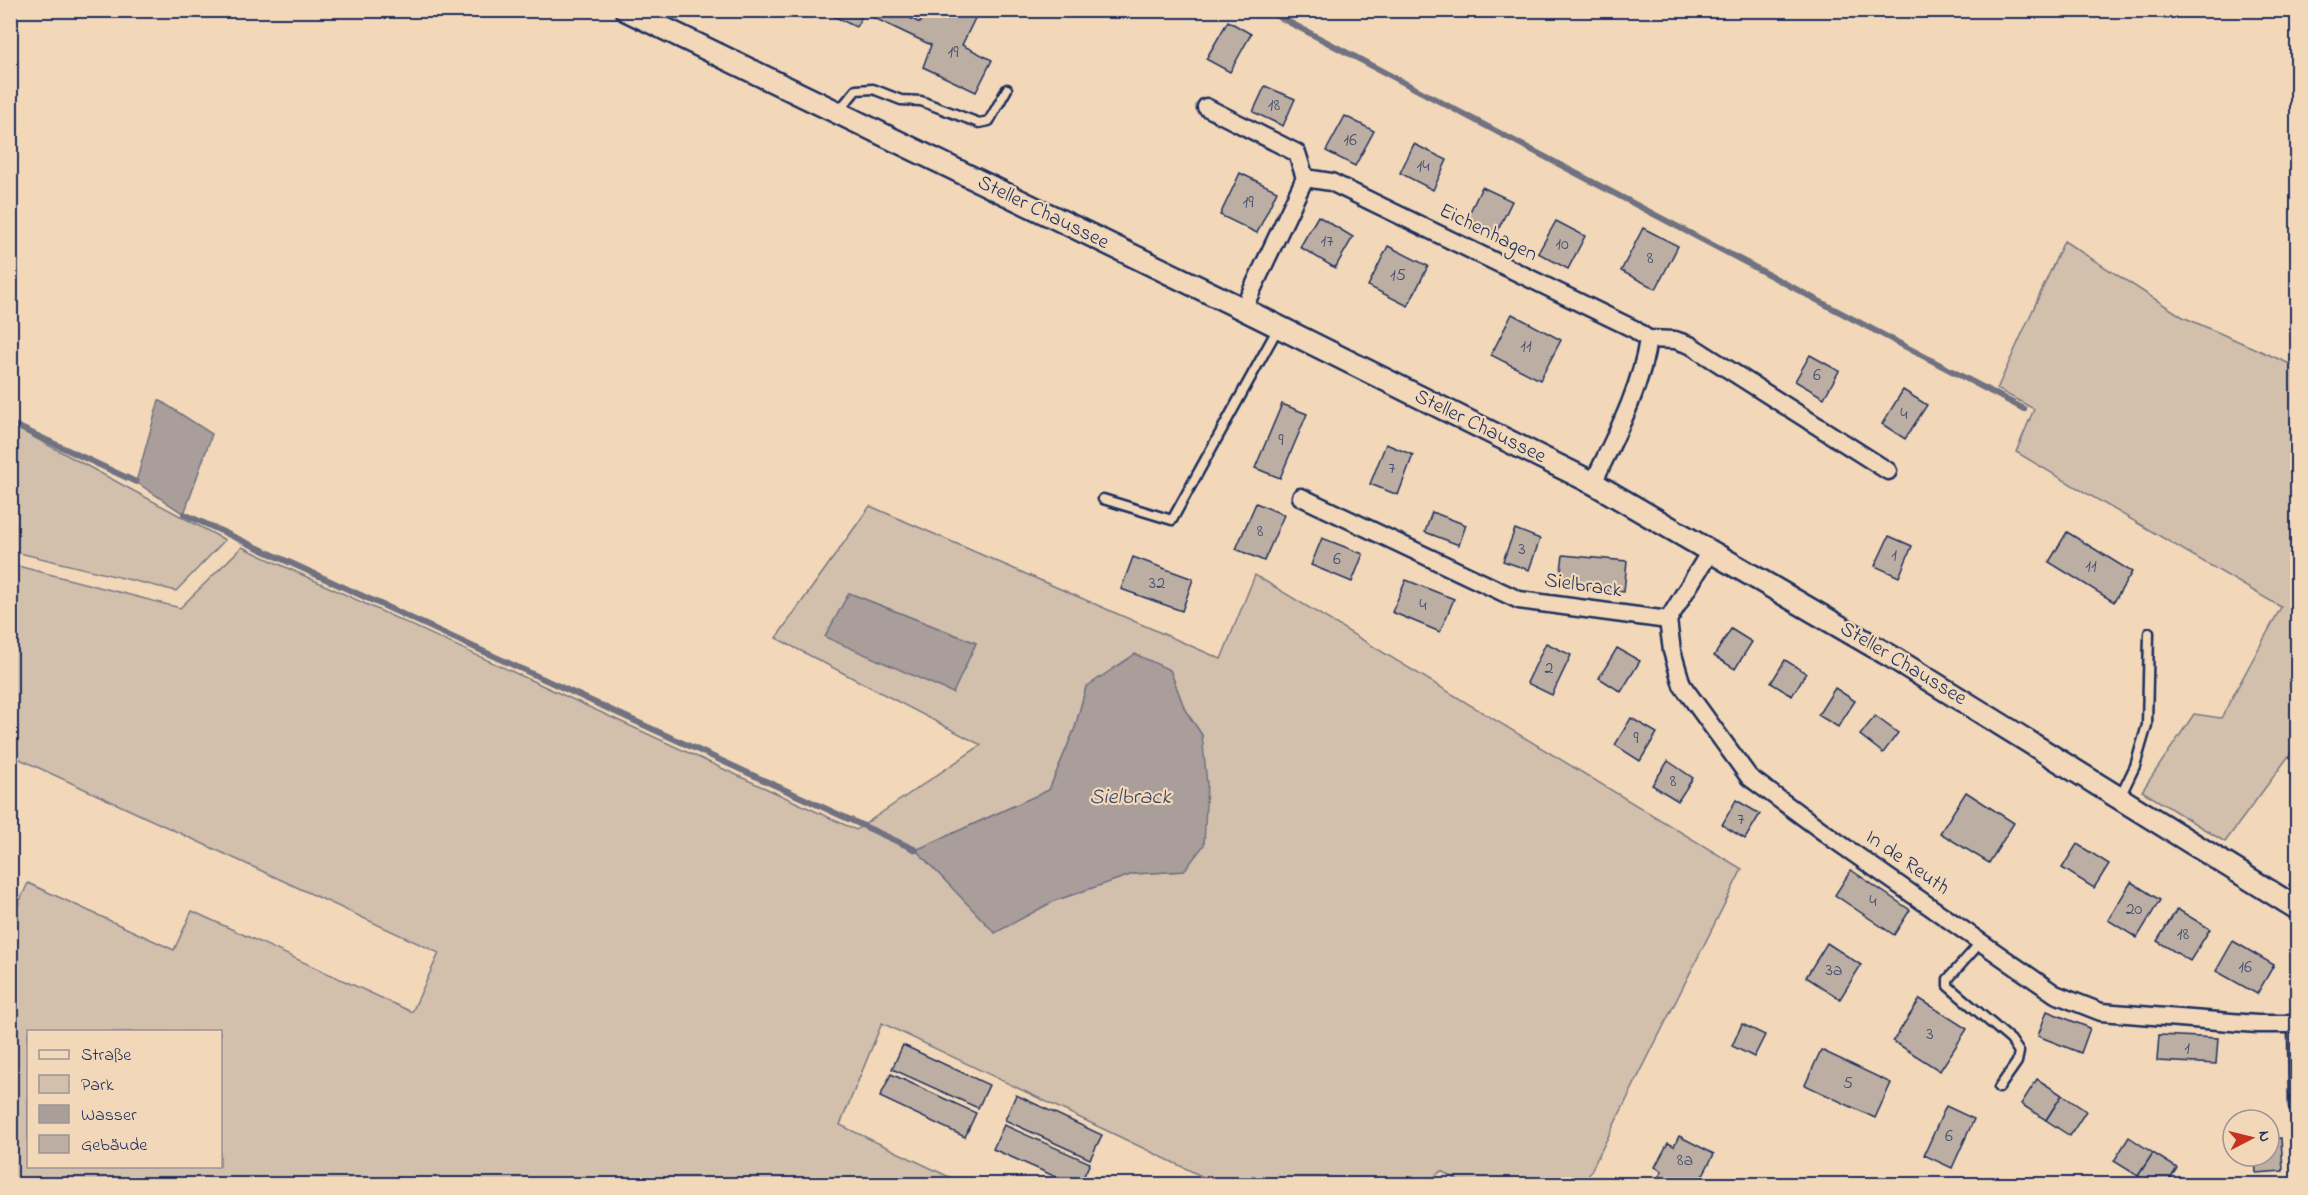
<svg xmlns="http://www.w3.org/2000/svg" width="2308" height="1195" font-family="'Indie Flower',sans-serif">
	<rect width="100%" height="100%" fill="#f2d8b9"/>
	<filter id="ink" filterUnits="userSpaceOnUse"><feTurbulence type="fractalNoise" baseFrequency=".0167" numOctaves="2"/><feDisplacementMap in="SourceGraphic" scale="12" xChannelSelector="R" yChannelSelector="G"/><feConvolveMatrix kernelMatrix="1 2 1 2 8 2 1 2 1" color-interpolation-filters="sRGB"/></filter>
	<g filter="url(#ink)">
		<g fill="#d2bfac" stroke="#767785" stroke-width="1.5" fill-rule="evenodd">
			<polygon points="2064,241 2183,317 2297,367 2297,745 2225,842 2142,791 2194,714 2221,718 2281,607 2016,452 2034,409 1997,389"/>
			<polygon points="11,425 225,540 176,591 11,551"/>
			<path d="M870,506L1221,659L1255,575L1742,869L1587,1179L1595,1184H1465L1441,1171L1426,1184H1218L882,1023L840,1125L964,1184H11V920L28,883L174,950L192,911L412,1012L439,953L11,755L10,564L180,608L242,547L856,830L981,745L776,638ZM849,593L976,643L953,692L826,637ZM1170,670L1185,710L1202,735L1184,871L1133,874L1054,901L995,932L916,850L1049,790L1075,728L1086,687ZM28,1032H220V1166H28Z"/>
		</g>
		<g fill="#a99e9a" stroke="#707282" stroke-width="1.5">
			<polygon points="159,400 212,434 184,514 136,482"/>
			<polygon points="849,593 976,643 953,693 825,637"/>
			<polygon points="1135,654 1170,670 1185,710 1202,735 1207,784 1204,845 1184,871 1133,874 1054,901 995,933 916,850 1049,790 1075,728 1086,687"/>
		</g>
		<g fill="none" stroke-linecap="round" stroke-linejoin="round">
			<g stroke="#707282" stroke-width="6">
				<polyline points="1266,10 2024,409"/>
				<polyline points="10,423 136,482"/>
				<polyline points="184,514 916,850"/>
			</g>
		</g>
		<g fill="#bdaea3" stroke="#1b2f5e" stroke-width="1.5">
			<polygon points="821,10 894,10 920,23 928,10 979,10 962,45 992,60 976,92 923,67 931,45 864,13 856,27"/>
			<polygon points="1228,21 1251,34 1230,72 1206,59"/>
			<polygon points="1265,86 1295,99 1283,126 1253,112"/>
			<polygon points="1345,116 1374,131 1355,166 1326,151"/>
			<polygon points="1414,144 1447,160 1433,190 1400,173"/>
			<polygon points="1240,173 1277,191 1257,233 1220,215"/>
			<polygon points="1482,187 1512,201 1497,232 1467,218"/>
			<polygon points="1318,216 1353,237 1335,268 1300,247"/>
			<polygon points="1556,221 1585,236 1568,269 1538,253"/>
			<polygon points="1643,228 1678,246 1656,289 1621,271"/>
			<polygon points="1388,246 1428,266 1408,306 1368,286"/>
			<polygon points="1512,314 1561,340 1540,380 1491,355"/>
			<polygon points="1810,355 1839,371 1824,398 1795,381"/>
			<polygon points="1903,390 1927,405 1905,439 1882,424"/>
			<polygon points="1282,404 1307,414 1280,478 1255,468"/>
			<polygon points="1386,444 1413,455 1398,495 1370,484"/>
			<polygon points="1256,503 1284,515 1264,561 1236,549"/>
			<polygon points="1432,512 1466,525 1459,545 1425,532"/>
			<polygon points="1515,529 1540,539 1529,570 1503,561"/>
			<polygon points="2067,532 2132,572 2114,602 2049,562"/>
			<polygon points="1889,536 1912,546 1899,577 1875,566"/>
			<polygon points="1322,538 1363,554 1352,582 1311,565"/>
			<polygon points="1563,555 1627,561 1624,592 1559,585"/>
			<polygon points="1133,557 1193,579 1182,611 1121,589"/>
			<polygon points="1406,580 1454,599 1440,632 1392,612"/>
			<polygon points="1731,629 1752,642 1735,669 1714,656"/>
			<polygon points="1546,643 1571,655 1552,695 1527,683"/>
			<polygon points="1617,648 1640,661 1621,692 1599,678"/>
			<polygon points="1785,660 1806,673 1792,696 1771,683"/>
			<polygon points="1835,688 1855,701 1838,727 1818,715"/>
			<polygon points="1875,716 1898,733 1883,753 1860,735"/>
			<polygon points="1631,718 1657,733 1640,761 1615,745"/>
			<polygon points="1668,761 1693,778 1678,801 1652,785"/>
			<polygon points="1966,792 2014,823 1989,863 1940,833"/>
			<polygon points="1736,800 1760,814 1745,839 1722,825"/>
			<polygon points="2077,844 2109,864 2094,888 2062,868"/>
			<polygon points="1851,870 1910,910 1894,935 1835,895"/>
			<polygon points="2294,877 2298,879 2298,891 2289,885"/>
			<polygon points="2131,882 2160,900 2137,938 2108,920"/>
			<polygon points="2177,909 2210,929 2190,961 2157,941"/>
			<polygon points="2233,941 2274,965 2257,994 2216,971"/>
			<polygon points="1827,943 1861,965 1840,999 1806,977"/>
			<polygon points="1920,999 1967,1029 1940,1071 1893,1041"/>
			<polygon points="2047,1011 2090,1028 2081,1053 2038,1036"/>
			<polygon points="1742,1024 1765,1035 1754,1057 1732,1046"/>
			<polygon points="2159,1035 2218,1038 2216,1064 2157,1061"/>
			<polygon points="903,1045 989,1085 978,1108 892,1069"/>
			<polygon points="1821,1050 1891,1083 1875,1118 1805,1085"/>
			<polygon points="891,1074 976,1113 965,1137 880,1097"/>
			<polygon points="2037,1079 2062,1095 2046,1120 2021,1104"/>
			<polygon points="1016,1095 1102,1135 1090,1159 1005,1120"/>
			<polygon points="2062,1095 2086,1111 2070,1136 2046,1120"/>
			<polygon points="1946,1106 1974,1119 1952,1168 1924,1155"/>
			<polygon points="1004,1125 1090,1163 1080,1184 1072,1184 993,1149"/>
			<polygon points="1679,1136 1714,1154 1698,1184 1670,1184 1658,1178 1662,1171 1655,1167 1668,1143 1674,1146"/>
			<polygon points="2129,1137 2153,1153 2138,1176 2114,1161"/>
			<polygon points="2281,1138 2283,1171 2256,1173 2255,1156 2269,1156 2269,1139"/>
			<polygon points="2153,1153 2177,1168 2167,1184 2151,1184 2138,1176"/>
		</g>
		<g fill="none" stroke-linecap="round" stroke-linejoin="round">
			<g stroke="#1b2f5e" stroke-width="13">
				<g id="service">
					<polyline points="837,113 856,90 873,89 901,100 921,101 979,123 989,121 1007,89"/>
					<polyline points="1103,499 1172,520 1278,328"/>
					<polyline points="2120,797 2135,766 2147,725 2149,633"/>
					<polyline points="1981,942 1948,979 1948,986 2011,1040 2019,1052 2017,1062 1999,1088"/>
				</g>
			</g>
			<g stroke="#1b2f5e" stroke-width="21">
				<g id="minor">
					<polyline points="1206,107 1297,153 1305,178 1243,309"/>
					<path d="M1305,178L1331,182L1634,329L1648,339C1641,389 1615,437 1593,483"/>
					<polyline points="1648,339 1675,340 1690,345 1888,471"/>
					<polyline points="1301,497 1519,600 1668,620"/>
					<polyline points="1711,550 1668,620 1672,651 1682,685 1749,777 1836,841 2055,994 2101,1012 2257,1024 2298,1024"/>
					<polyline points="2297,1025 2298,1106"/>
				</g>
			</g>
			<g stroke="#1b2f5e" stroke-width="26">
				<polyline id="tertiary" points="626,10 1243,309 1593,483 1892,657 2298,909"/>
			</g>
			<use href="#service" stroke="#f2d8b9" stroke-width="8"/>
			<use href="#minor" stroke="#f2d8b9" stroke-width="16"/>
			<use href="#tertiary" stroke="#f2d8b9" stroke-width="21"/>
		</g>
	</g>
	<g text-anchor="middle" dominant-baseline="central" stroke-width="4.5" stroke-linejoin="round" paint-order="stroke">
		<g font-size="18" fill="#444f6f">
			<text x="953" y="53">19</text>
			<text x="1274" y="106">18</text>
			<text x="1350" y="141">16</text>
			<text x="1423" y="167">14</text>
			<text x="1248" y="203">19</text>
			<text x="1327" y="242">17</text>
			<text x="1562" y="245">10</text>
			<text x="1650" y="259">8</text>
			<text x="1398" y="276">15</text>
			<text x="1526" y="347">11</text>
			<text x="1817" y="376">6</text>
			<text x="1904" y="415">4</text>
			<text x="1281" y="441">9</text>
			<text x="1392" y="469">7</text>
			<text x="1260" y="532">8</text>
			<text x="1522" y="550">3</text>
			<text x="1894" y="556">1</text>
			<text x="1337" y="560">6</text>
			<text x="2091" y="567">11</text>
			<text x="1157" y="584">32</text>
			<text x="1423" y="606">4</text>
			<text x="1549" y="669">2</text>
			<text x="1636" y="739">9</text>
			<text x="1673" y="782">8</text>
			<text x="1741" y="820">7</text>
			<text x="1873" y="902">4</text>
			<text x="2134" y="910">20</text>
			<text x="2183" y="935">18</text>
			<text x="2245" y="968">16</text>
			<text x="1834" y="971">3a</text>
			<text x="1930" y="1035">3</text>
			<text x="2187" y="1049">1</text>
			<text x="1848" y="1084">5</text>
			<text x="1949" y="1137">6</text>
			<text x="1685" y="1161">8a</text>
		</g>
		<g font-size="21" fill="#1b2f5e" stroke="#f2d8b9">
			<text transform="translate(1043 213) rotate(26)">Steller Chaussee</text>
			<text transform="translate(1488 233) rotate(26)">Eichenhagen</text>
			<text transform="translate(1480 427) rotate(26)">Steller Chaussee</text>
			<text transform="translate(1583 586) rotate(8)">Sielbrack</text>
			<text transform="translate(1903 664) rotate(31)">Steller Chaussee</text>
			<text transform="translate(1907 863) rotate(35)">In de Reuth</text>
		</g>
		<g font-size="22" font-style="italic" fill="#37456a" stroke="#f2d8b9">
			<text x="1130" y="798">Sielbrack</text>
		</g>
	</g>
	<rect width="2308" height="1195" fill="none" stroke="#f2d8b9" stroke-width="36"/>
	<rect x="18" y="18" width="2272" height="1159" fill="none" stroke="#1b2f5e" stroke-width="2" filter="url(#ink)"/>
	<rect x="27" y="1030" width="195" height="138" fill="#f2d8b9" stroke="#9c9495" stroke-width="1.5"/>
	<rect x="39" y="1050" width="30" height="9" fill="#f2d8b9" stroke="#9c9495" stroke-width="1.5"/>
	<text x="81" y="1060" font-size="18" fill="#1b2f5e">Straße</text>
	<rect x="39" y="1075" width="30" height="18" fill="#d2bfac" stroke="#9c9495" stroke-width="1.5"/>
	<text x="81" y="1090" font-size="18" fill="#1b2f5e">Park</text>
	<rect x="39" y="1105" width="30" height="18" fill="#a99e9a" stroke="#9c9495" stroke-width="1.5"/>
	<text x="81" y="1120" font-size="18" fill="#1b2f5e">Wasser</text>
	<rect x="39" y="1135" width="30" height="18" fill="#bdaea3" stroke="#9c9495" stroke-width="1.5"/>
	<text x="81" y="1150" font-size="18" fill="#1b2f5e">Gebäude</text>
	<g transform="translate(2251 1138) rotate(83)"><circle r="28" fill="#f2d8b9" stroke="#9c9495" stroke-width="1.5"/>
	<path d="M0-4.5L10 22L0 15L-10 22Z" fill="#c8321e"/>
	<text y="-9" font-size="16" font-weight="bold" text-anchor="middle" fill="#1b2f5e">N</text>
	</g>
</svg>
